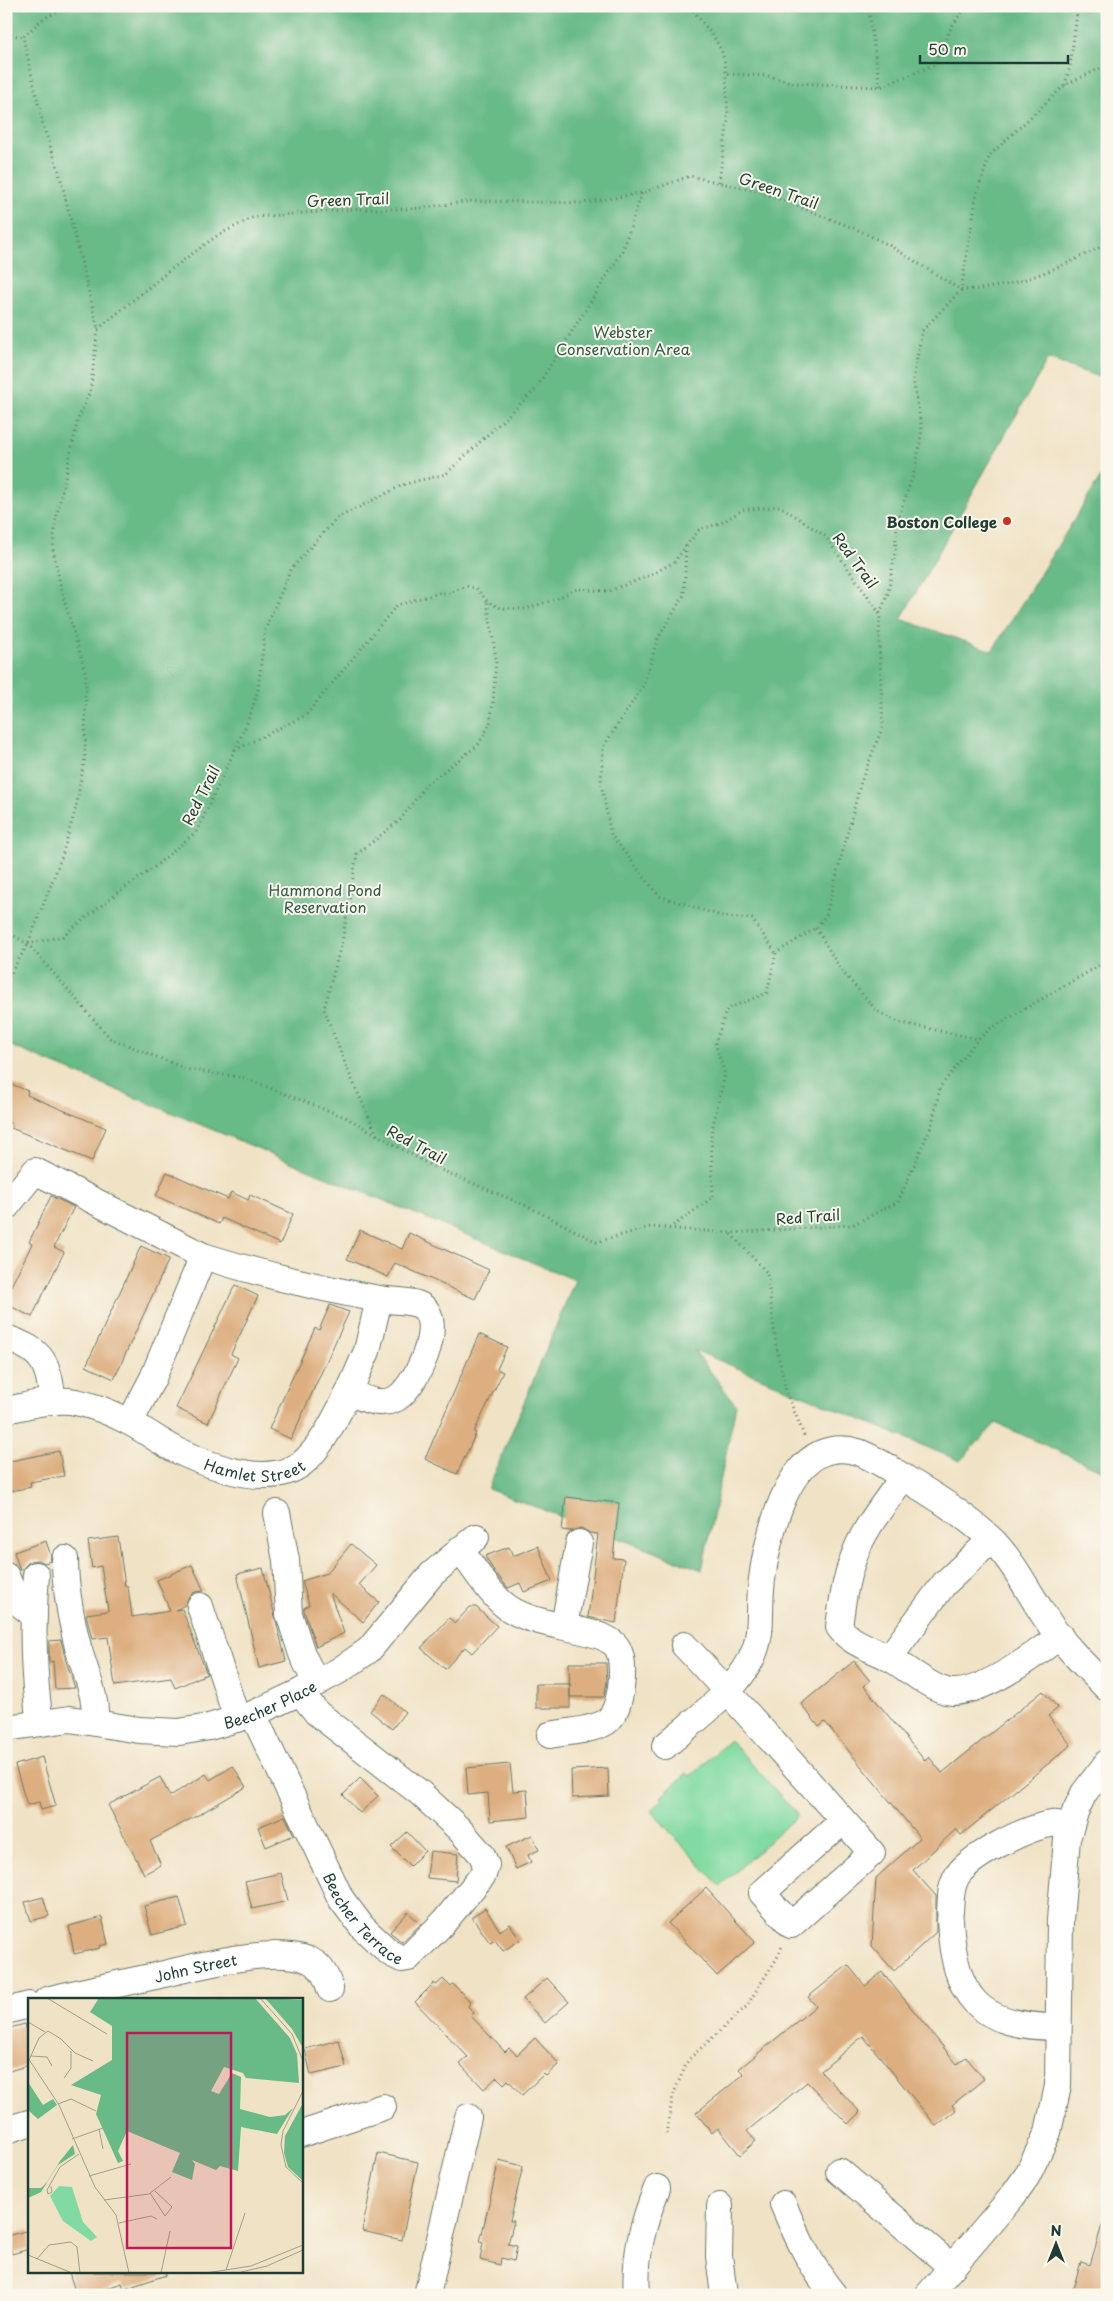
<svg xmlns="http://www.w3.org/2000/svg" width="1113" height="2301" font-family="'Playpen Sans',sans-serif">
	<rect width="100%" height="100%" fill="#fbf7ec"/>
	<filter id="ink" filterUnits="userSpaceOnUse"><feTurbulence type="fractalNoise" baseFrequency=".02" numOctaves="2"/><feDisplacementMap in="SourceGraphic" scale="10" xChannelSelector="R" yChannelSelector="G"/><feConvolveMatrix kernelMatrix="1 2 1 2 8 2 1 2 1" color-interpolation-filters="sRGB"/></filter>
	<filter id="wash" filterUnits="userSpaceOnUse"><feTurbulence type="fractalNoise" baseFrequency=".0096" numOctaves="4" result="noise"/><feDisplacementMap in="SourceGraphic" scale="20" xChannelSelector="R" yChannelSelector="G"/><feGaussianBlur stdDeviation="1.12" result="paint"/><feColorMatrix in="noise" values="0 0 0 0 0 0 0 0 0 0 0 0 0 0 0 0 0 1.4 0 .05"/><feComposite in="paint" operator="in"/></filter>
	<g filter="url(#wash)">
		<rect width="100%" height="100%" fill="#f0e2c5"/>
		<polygon fill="#80daa1" stroke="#508c6a" points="730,1740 798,1815 720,1886 651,1811 663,1799 661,1797 687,1773 690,1776"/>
		<polygon fill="#68ba87" stroke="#447c5e" points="6,6 1107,6 1107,380 1048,359 901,619 992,651 1107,467 1107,1473 996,1423 960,1461 694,1350 736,1405 702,1570 488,1489 575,1280 6,1044"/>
		<g id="blocks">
			<g fill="#ddaf80">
				<polygon points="6,1082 28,1091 27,1095 106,1128 92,1161 11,1128 12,1124 6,1121"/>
				<polygon points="167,1172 228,1199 231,1192 248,1200 250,1195 293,1214 280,1244 222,1218 219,1224 156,1196"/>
				<polygon points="51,1196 74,1207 54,1247 64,1252 32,1317 6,1304 6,1296 32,1244 29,1242"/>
				<polygon points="360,1230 402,1249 409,1233 489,1270 475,1299 395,1263 388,1277 347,1259"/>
				<polygon points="141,1246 169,1259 114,1379 86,1366"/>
				<polygon points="235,1285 258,1296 231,1354 238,1358 208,1423 176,1408"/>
				<polygon points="330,1305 349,1312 291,1439 269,1429 315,1328 319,1330"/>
				<polygon points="479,1334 507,1347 497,1369 503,1372 474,1432 476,1433 457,1474 425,1459"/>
				<polygon points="59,1451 64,1476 30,1482 31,1487 6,1492 6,1462"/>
				<polygon points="566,1497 619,1503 613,1558 624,1559 616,1623 588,1617 598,1534 590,1533 581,1528 571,1531 562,1530"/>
				<polygon points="118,1537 125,1586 128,1586 132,1617 170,1611 157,1580 192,1565 204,1591 195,1592 189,1596 185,1605 175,1610 182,1609 207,1674 175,1688 171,1678 115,1686 108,1637 92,1639 86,1614 108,1611 101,1566 92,1568 88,1541"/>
				<polygon points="46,1541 51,1556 50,1561 45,1563 38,1560 30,1561 20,1571 14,1552"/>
				<polygon points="351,1544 376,1565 359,1585 379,1602 363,1622 330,1593 344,1633 316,1647 304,1611 304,1608 309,1605 302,1581 327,1573"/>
				<polygon points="538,1546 552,1581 524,1592 520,1583 508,1588 492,1568 485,1556 509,1547 513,1556"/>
				<polygon points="263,1568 286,1661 259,1668 237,1574"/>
				<polygon points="470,1607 476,1607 497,1626 472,1653 465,1647 445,1669 421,1648 449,1618 455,1623"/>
				<polygon points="61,1640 66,1661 75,1688 55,1689 53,1661 49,1662 49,1641"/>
				<polygon points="854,1661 870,1681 864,1686 925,1761 929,1757 942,1773 1043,1691 1058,1708 1048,1716 1071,1745 961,1835 956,1829 913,1870 936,1896 936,1932 894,1971 872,1946 876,1878 920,1838 825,1722 819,1727 801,1704"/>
				<polygon points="569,1663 606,1663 607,1681 604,1697 570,1697"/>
				<rect x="536" y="1684" width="34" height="24"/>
				<polygon points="384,1694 405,1712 392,1729 370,1711"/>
				<polygon points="42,1757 56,1806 41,1810 39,1802 27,1805 15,1765"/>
				<polygon points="510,1764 513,1791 527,1790 529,1817 490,1821 488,1793 468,1795 466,1768"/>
				<polygon points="233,1766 246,1787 200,1814 150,1841 161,1865 144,1874 108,1805 160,1777 170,1796 206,1774 210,1780"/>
				<polygon points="608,1768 609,1796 572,1798 571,1770"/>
				<polygon points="360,1778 378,1796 360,1813 343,1795"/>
				<polygon points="285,1816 294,1835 266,1847 258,1827"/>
				<polygon points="407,1832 425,1851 410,1866 391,1847"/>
				<polygon points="532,1835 539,1850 528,1855 531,1862 516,1869 506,1847"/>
				<polygon points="430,1851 458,1854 456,1881 427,1878"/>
				<polygon points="281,1873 288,1901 252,1909 245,1881"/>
				<polygon points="706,1888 755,1942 717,1976 668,1923"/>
				<polygon points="43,1897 49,1916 31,1921 25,1902"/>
				<polygon points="179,1897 187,1926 152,1935 144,1906"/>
				<polygon points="485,1908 500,1931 510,1924 520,1940 503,1951 495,1940 490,1943 472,1917"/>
				<polygon points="408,1912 421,1924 402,1942 390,1932"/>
				<polygon points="102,1917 108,1944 99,1946 100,1948 74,1954 69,1926"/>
				<polygon points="848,1965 865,1986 882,1972 957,2064 966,2057 984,2079 952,2105 956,2110 936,2126 863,2036 821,2071 860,2112 848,2124 807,2082 747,2131 756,2141 740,2155 718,2128 712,2133 696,2113 744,2074 739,2069 816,2006 808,1997"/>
				<polygon points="547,1978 569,2002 545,2023 523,1999"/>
				<polygon points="443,1979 450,1986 453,1984 471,2002 468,2006 474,2013 471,2016 505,2052 509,2048 517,2055 535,2038 559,2064 546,2076 544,2074 522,2095 508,2080 504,2084 497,2077 484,2089 460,2064 468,2057 415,2002 434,1983 436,1985"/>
				<polygon points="25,2024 29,2039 29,2065 6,2072 6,2029"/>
				<polygon points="339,2040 346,2067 311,2075 305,2049"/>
				<polygon points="378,2153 418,2162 402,2240 362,2231"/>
				<polygon points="499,2160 523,2166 510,2221 514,2221 508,2244 517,2246 514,2261 501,2258 500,2265 480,2260 483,2243 480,2242"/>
				<polygon points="1103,2222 1107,2222 1107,2280 1102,2295 1071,2295 1081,2262 1090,2265"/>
				<polygon points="29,2230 29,2249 12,2254 7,2236"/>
				<polygon points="69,2272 165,2272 166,2275 124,2289 122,2283 87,2295 76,2295"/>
			</g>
		</g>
	</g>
	<g filter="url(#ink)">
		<use href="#blocks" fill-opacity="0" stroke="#687767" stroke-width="1"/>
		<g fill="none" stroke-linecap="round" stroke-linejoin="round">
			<g stroke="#687767" stroke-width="28">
				<g id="minor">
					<polyline points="6,1207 35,1171 203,1256"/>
					<path d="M6,1338C45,1351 48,1364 53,1402"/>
					<path id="s1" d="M6,1410C27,1406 50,1399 70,1401C90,1404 114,1414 131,1423C146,1431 159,1441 174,1449C209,1466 274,1492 307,1459C325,1441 337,1414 349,1392C363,1398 377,1406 393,1400C414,1393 451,1316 417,1304C406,1300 390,1301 379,1299L367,1351L349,1392"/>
					<path d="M130,1422L153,1378L203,1256C261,1274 319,1288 379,1299"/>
					<path d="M903,1477C885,1503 863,1529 853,1559C845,1581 842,1604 839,1627C851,1644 871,1648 890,1658C905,1667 929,1687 946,1691C976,1699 1036,1654 1060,1636"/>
					<polyline points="277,1513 286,1560 289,1614 302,1654 316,1683"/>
					<path d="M460,1549C473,1567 485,1587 501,1602C525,1625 572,1625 603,1637C609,1640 615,1643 618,1649C626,1665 622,1711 606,1722C594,1730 565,1732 550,1735"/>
					<path d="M65,1559C65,1588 71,1619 78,1647C85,1672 97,1696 95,1722"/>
					<path d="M36,1575C32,1624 33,1675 40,1723"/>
					<polyline points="6,1576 17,1602 34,1615"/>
					<polyline points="200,1606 237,1719"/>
					<polyline points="564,1626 579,1543"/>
					<path d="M684,1645C748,1713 810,1783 872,1853L791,1925L762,1893L843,1821"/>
					<polyline points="889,1658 944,1584 991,1540"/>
					<path id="s2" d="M253,1714L341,1899L363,1928L390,1953L402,1959L408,1958L444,1922L483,1875L486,1865L482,1855L459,1829L420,1793L317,1713L300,1692"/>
					<path id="s3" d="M6,1728L70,1719L139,1730L179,1732L209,1727L253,1714L300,1692L340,1670L369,1650L432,1574L476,1537"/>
					<path d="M665,1746C694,1720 742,1688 755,1650C762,1631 759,1610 761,1590C762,1574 765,1558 769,1542C779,1500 802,1435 858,1452C875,1458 892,1470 908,1480C937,1497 966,1516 991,1539C1014,1562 1027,1590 1045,1617C1062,1643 1085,1666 1107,1688"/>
					<path d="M950,1912C951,1900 950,1889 956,1878C966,1857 1027,1828 1051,1824C1057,1823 1063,1825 1069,1827"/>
					<path d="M950,1920C954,1997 978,2027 1058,2027"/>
					<path id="s4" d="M47,2000C83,1991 119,1984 155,1976C194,1967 273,1945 309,1960C322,1965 327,1977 330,1989"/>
					<polyline points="6,2011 29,2005"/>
					<polyline points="6,2130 29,2123"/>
					<polyline points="301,2134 383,2107"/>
					<polyline points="839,2171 952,2267"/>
					<path d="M783,2204C797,2237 811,2267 834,2295"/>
					<polyline points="720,2206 719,2256 724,2295"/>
					<polyline points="427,2295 468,2117"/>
					<path d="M637,2295C634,2256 643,2223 657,2188"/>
					<polyline points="928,2295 1012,2197 1027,2176 1048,2132 1058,2086 1060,1920 1067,1839 1075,1812 1084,1793 1107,1763"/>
				</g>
			</g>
			<g stroke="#687767" stroke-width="3" stroke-dasharray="1 4" stroke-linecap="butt">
				<path d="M691,6C707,33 724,40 726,74L768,76L794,83L880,87L934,65L952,26L966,6"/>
				<polyline points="868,6 880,87"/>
				<polyline points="6,34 23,37"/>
				<polyline points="1065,85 1070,66 1078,6"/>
				<polyline points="719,182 728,120 726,74"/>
				<path d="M961,290C1016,289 1058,268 1107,244"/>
				<polyline points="98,329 170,270 218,235 254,217 355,209 411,209 473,201 584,203 642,193 690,176 761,192 856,229 889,245 961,290"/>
				<polyline points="686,546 684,595 658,638 643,686 603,747 601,783 611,835 659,896 725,917 752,919 776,953"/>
				<polyline points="880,613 888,593 895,553 897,522 916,466 922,429 913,380 922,331 961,290 977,192 990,155 1065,85 1107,65"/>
				<polyline points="235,750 306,715 397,605 439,593 450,593 466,586 476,588 487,601 500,608 525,609 556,599 577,589 609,591 651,575 674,562 699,530 723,522 742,510 780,506 825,536 880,614 879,641 883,726 861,782 826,915 816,928 776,953 767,993 727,1009 715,1043 725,1075 711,1134 713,1197 670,1228"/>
				<polyline points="816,928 841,970 877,1011 898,1022 978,1039"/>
				<polyline points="6,931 28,944 110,1038 186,1069 244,1078 347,1118 432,1166 529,1207 597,1242 650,1227 731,1233 852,1225 898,1202 932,1124 940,1087 978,1039 990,1029 1107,961"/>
				<polyline points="28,944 63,936 120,891 152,869 197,831 248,721 258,690 265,630 291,569 337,518 405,484 446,474 535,390 622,252 642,193"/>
				<polyline points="6,981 28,944 62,856 76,807 85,757 86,674 61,589 53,549 55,523 78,419 90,392 98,329 58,168 43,125 23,37 43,19 67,6"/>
				<polyline points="377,1135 348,1071 324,1009 343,937 357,854 400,820 427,784 478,745 490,724 493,703 496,659 487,601"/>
				<polyline points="731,1234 767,1273 776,1345 786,1391 805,1438"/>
				<polyline points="666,2134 673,2095 688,2060 746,2007 777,1958 783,1944"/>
			</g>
			<use href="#minor" stroke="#fff" stroke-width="26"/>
		</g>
	</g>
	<circle fill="#c8321e" stroke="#fbf7ec" stroke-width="2" cx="1007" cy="521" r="5"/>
	<g text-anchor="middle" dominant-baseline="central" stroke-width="4" stroke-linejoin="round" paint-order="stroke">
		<g font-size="15" fill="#1f3d34" stroke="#fbf7ec">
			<text transform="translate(779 190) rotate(19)">Green Trail</text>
			<text transform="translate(348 199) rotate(-2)">Green Trail</text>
			<text transform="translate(856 560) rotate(54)">Red Trail</text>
			<text transform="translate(200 795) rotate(-63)">Red Trail</text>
			<text transform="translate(417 1144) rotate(28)">Red Trail</text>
			<text transform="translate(808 1216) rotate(-4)">Red Trail</text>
			<text stroke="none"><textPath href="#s1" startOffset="265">Hamlet Street</textPath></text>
			<text stroke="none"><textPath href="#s3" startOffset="270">Beecher Place</textPath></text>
			<text stroke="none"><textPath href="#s2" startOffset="234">Beecher Terrace</textPath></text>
			<text stroke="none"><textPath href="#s4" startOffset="152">John Street</textPath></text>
		</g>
		<g font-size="15" fill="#325c4a" stroke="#fbf7ec">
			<text x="623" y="331">Webster<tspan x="623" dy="17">Conservation Area</tspan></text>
			<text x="325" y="889">Hammond Pond<tspan x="325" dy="17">Reservation</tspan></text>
		</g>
		<g font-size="15" font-weight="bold" fill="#1f3d34" stroke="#fbf7ec" text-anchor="end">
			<text x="997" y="521">Boston College</text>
		</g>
	</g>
	<g transform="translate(28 1998)">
		<rect width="275" height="275" fill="#f0e2c5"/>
		<path d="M31,188L44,189L55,224L69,239L63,243L35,223L22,198Z" fill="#80daa1"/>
		<path d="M71,0H227L262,40L269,56L271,85L218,80L215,75L196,69L183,93L191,96L204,75L213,79L212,111L242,119L257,117L265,110L249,136L213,129L210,173L192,168L188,172L164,162L167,166L164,182L144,174L152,155L99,133L90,153L95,163L90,165L68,116L73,97L43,87L84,62V28L62,14ZM237,0L275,2V50L264,31ZM0,84L15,107L25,101L29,107L10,121L0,112ZM275,105V183L260,169L256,155L257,138ZM45,147L47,156L30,167L13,194L0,200V190H13L19,184L32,163Z" fill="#68ba87"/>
		<path fill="none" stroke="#9ca08b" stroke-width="1" d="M19,0L79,36M232,0L264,36L275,63M0,24L17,34M3,58L19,59L24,68M0,60L31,107L67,189L88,217L101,275M1,62L11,40L20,33L33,41L47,55L65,63M36,80L43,70V53M275,93L255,133L253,147L258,169L275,185M30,106L43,101L68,113M71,131L75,151M44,141L75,130M61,178L103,166M23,188L24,194L20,196L19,192L32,169L51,156M122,195L137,218L144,209L127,193M76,202L121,196L143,179M91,225L123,218L129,221M0,257L44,275M9,261L21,247L43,244L49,249L52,275M198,272L217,215M213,274L239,268L275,252M75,275H110M133,275L142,233M178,275L223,268L275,247"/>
		<path fill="#c2185b" fill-opacity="0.15" stroke="#c2185b" stroke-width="2.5" d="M99,35H203V250H99Z"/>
		<rect width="275" height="275" fill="none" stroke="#1f3d34" stroke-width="2.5"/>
	</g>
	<rect width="1113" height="2301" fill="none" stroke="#fbf7ec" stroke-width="25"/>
	<g transform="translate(1056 2244)" stroke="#fbf7ec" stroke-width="4" paint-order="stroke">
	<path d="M0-4L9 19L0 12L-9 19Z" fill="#1f3d34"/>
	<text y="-8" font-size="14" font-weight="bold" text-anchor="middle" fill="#1f3d34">N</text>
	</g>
	<path d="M920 55v8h148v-8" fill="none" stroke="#1f3d34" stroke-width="2.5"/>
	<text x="928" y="55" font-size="15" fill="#1f3d34" stroke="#fbf7ec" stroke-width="4" paint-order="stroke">50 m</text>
</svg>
